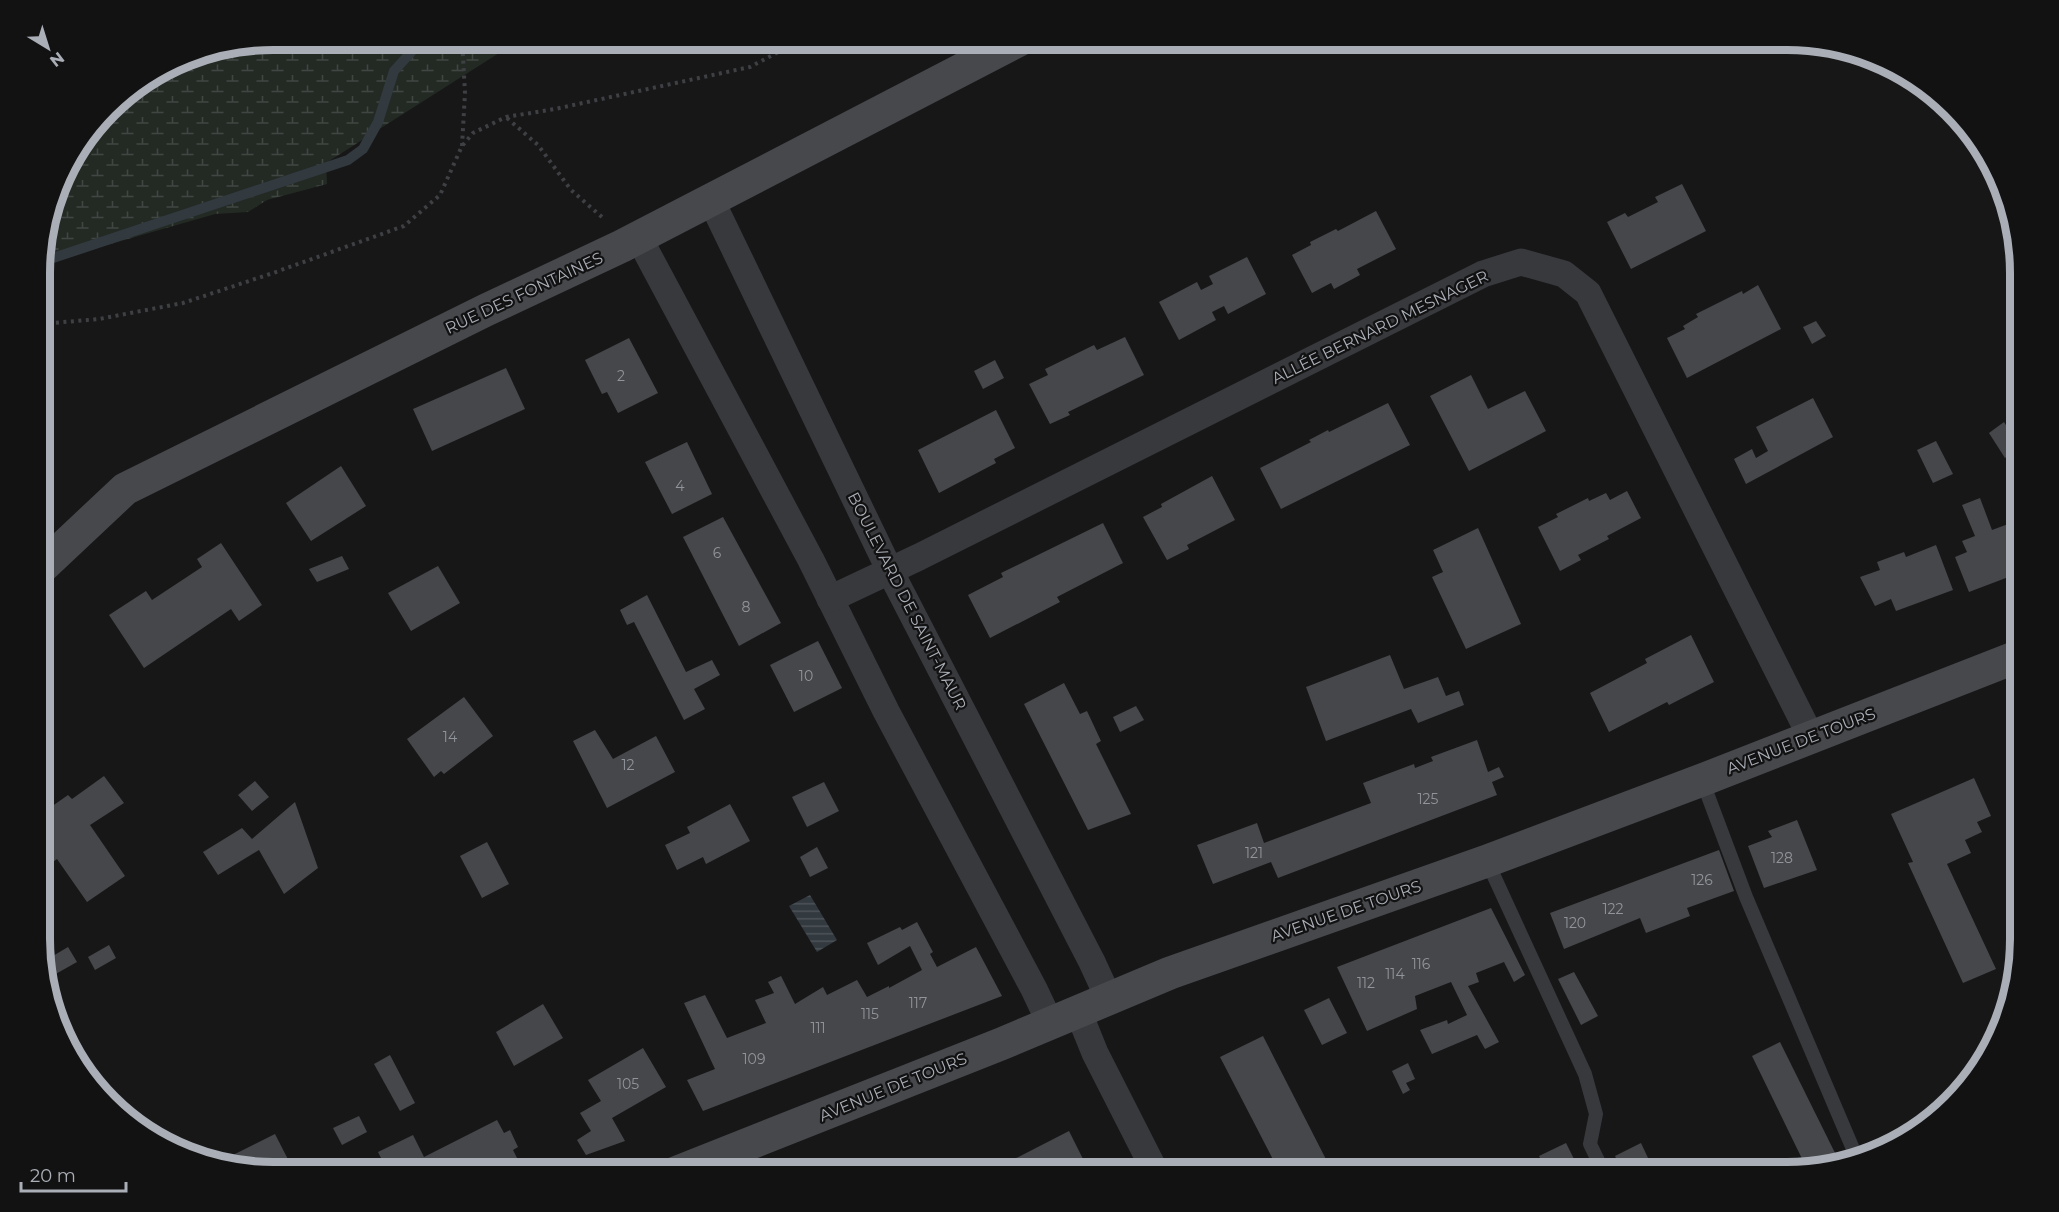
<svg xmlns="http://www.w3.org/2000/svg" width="2059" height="1212" font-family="Montserrat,sans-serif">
	<defs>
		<pattern id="wetland-marsh" width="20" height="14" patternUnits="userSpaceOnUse" patternTransform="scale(1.5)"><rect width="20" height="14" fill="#232a24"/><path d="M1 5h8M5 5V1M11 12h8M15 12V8" fill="none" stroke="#404642"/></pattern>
		<pattern id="water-rules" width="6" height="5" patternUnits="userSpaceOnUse" patternTransform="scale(1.5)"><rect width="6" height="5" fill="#32393f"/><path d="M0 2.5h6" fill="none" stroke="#4d5358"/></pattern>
	</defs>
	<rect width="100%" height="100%" fill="#171718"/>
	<polygon fill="url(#wetland-marsh)" points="272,39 521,39 326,163 327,184 267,200 248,212 215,214 41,264 41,242 63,169 118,97 183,57"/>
	<polygon fill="url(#water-rules)" points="810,895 837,940 817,952 789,906"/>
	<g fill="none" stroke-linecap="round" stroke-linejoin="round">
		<polyline stroke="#32393f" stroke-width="10" points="41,262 348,160 363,149 378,122 394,71 413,50 434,39"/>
	</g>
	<g fill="#46474a">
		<polygon points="1682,184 1706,231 1631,269 1607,222 1625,213 1628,217 1658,202 1655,197"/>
		<polygon points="1376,211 1396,249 1357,269 1360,275 1334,289 1331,283 1312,293 1292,255 1311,245 1310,242 1336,229 1338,231"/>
		<polygon points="1247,257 1266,294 1228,314 1224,306 1212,312 1216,320 1179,340 1159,302 1197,282 1201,290 1213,284 1209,276"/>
		<polygon points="1758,285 1781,329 1687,378 1667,338 1685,329 1683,326 1698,317 1696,314 1742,291 1743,294"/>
		<polygon points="1816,321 1826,336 1812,344 1803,327"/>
		<polygon points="1125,337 1144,375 1068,412 1070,415 1050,424 1029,384 1048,375 1045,369 1094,345 1097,350"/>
		<polygon points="629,338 658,393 618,413 607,392 602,394 585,360"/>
		<polygon points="995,360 1004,378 983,389 974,371"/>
		<polygon points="506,368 525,409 432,451 413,409"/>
		<polygon points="1471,375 1488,409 1525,391 1546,431 1469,471 1430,396"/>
		<polygon points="1813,398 1833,437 1746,484 1734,459 1752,449 1756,458 1768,451 1756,427"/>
		<polygon points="1388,403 1410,445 1281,509 1260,468 1311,442 1309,440 1328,430 1329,432"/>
		<polygon points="996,410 1015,448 994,459 996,463 939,493 918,450"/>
		<polygon points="2004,422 2019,446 2019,449 2005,458 1989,433"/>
		<polygon points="1936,441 1953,474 1933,483 1917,450"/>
		<polygon points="687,442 712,494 672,514 645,462"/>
		<polygon points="341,466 366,506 311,541 286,503"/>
		<polygon points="1212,476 1235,520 1187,545 1189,549 1167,560 1143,517 1162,507 1161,504"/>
		<polygon points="1627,491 1641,518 1607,536 1609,539 1578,555 1581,560 1560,571 1538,527 1558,517 1556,514 1588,498 1589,501 1606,493 1610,500"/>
		<polygon points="1980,498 1992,530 2019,520 2019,573 1969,592 1955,557 1967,552 1962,541 1975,536 1962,505"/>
		<polygon points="723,517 781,623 739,646 683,537"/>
		<polygon points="1103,523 1123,563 1057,597 1060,602 990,638 968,595 1003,577 1001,573"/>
		<polygon points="1478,528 1521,624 1466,649 1432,577 1443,572 1433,550"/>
		<polygon points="221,543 262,605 239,621 231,609 144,668 109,615 146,591 152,600 202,567 197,559"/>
		<polygon points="1936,545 1953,590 1896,611 1891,599 1875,606 1860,577 1880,570 1877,562 1904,552 1906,557"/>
		<polygon points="342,556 349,569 317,582 309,569"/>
		<polygon points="438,566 460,603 411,631 388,593"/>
		<polygon points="647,595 686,672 712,660 720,675 694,689 705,709 684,720 634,622 627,625 620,610"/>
		<polygon points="1691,635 1714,682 1669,705 1667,702 1609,732 1590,693 1647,663 1645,659"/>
		<polygon points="818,641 842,688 794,712 770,665"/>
		<polygon points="1390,655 1404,689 1438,677 1446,696 1459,691 1464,705 1418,723 1411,709 1326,741 1306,687"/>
		<polygon points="1064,683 1080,714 1087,711 1101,741 1096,744 1131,814 1088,830 1024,704"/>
		<polygon points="464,697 493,736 444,774 441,771 434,777 407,739"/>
		<polygon points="1136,706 1144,720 1120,732 1113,717"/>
		<polygon points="595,730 613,759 656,736 675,772 607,808 573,741"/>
		<polygon points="1477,740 1488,772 1499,767 1504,777 1492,782 1497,795 1278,878 1271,862 1213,884 1197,845 1257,823 1264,843 1371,803 1363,783 1414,764 1415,768 1433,761 1431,757"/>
		<polygon points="2020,759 2020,785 2008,765"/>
		<polygon points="104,776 124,803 90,825 125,876 87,902 57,859 41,870 41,814 68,795 72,799"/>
		<polygon points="1974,778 1991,816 1977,822 1982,832 1965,840 1971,853 1947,864 1996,969 1963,983 1908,863 1913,862 1891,814"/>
		<polygon points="255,781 269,797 252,811 238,795"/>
		<polygon points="824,782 839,811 807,827 792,797"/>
		<polygon points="295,802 318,868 284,894 259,850 218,875 203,852 242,828 252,839"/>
		<polygon points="730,804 750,841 706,864 703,857 677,870 665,845 690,833 687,827"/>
		<polygon points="1797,820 1817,870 1764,888 1748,846 1772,837 1768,831"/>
		<polygon points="487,842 509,884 482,898 460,856"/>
		<polygon points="817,847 828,868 810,877 800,857"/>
		<polygon points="1719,850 1734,891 1687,908 1690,916 1646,933 1640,918 1564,949 1550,913"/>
		<polygon points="1491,908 1525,975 1514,982 1504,962 1476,973 1479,982 1468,986 1499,1042 1485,1049 1477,1035 1432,1054 1420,1030 1447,1020 1448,1024 1467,1015 1451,982 1415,996 1417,1009 1367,1031 1337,967"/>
		<polygon points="917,922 933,952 930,954 937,967 976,947 1002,996 703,1111 687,1080 715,1069 684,1003 705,995 727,1038 766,1023 755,1000 774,993 768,982 781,976 795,1004 823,987 827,995 857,980 867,997 889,986 889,988 922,970 910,946 878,965 867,943 900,927 902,930"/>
		<polygon points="109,945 116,958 95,970 88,957"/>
		<polygon points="68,947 77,962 45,980 41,970 41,963"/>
		<polygon points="1574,972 1598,1016 1581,1025 1558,979"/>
		<polygon points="1329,998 1347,1033 1322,1045 1304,1010"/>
		<polygon points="543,1004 563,1038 514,1066 496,1032"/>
		<polygon points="1263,1036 1333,1173 1280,1173 1220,1057"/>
		<polygon points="1780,1042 1839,1161 1808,1171 1752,1056"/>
		<polygon points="643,1048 666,1087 612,1118 625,1141 586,1155 577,1140 591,1131 580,1113 601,1101 588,1080"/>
		<polygon points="390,1055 415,1103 400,1111 374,1064"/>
		<polygon points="1408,1063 1415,1079 1406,1083 1410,1090 1403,1094 1392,1071"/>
		<polygon points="359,1116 367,1132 342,1145 333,1128"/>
		<polygon points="497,1120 504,1133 510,1130 518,1147 513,1150 522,1168 512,1173 349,1173 381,1158 378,1152 413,1135 424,1157"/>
		<polygon points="1069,1131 1090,1173 987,1173"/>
		<polygon points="275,1134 295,1173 272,1173 234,1168 229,1157"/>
		<polygon points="1566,1143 1581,1173 1547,1173 1539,1156"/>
		<polygon points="1641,1143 1655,1173 1623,1173 1615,1156"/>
	</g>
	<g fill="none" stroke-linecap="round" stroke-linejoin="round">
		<g stroke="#3e4044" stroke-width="4" stroke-dasharray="3 4.5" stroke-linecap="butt">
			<polyline points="507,118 538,145 571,190 603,218"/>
			<polyline points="462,146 465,93 462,39"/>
			<polyline points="41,324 99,319 183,303 273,273 404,226 440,195 462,146 473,133 506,117 555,109 750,67 803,39"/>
		</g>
		<g stroke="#38393d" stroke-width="14">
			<polyline points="1702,780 1746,897 1856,1156"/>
			<polyline points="1487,861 1585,1074 1596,1114 1590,1144 1604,1173"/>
		</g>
		<g stroke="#38393d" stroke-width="27">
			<polyline points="711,200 890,571 1092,962 1109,999"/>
			<polyline points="639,238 811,560 886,711 1034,989 1050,1023"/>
			<polyline points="830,599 919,557 1483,274 1521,262 1564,274 1588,293 1811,737"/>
			<polyline points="1078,1011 1095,1053 1156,1173"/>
		</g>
		<g stroke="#46484c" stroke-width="33">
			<polyline points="41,568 125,489 486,310 622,246 1021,39"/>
			<polyline points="675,1173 1001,1044 1170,973 1487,861 1702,780 2019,656"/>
		</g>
	</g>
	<g text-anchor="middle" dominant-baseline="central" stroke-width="4.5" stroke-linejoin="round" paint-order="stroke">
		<g font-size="14" fill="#91949b">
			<text x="621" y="376">2</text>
			<text x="680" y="486">4</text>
			<text x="717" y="553">6</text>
			<text x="746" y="607">8</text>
			<text x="806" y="676">10</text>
			<text x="450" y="737">14</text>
			<text x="628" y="765">12</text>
			<text x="1428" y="799">125</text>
			<text x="1254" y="853">121</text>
			<text x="1782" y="858">128</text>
			<text x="1702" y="880">126</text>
			<text x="1613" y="909">122</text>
			<text x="1575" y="923">120</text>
			<text x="1421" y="964">116</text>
			<text x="1395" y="974">114</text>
			<text x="1366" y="983">112</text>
			<text x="918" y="1003">117</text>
			<text x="870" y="1014">115</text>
			<text x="818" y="1028">111</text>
			<text x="754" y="1059">109</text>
			<text x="628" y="1084">105</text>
		</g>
		<g font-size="16" fill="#aaaeb6" stroke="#121213">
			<text transform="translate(524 293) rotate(-25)">RUE DES FONTAINES</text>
			<text transform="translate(1380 327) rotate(-26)">ALLÉE BERNARD MESNAGER</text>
			<text transform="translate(907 601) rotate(63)">BOULEVARD DE SAINT-MAUR</text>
			<text transform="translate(1801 741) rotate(-21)">AVENUE DE TOURS</text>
			<text transform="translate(1346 911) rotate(-19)">AVENUE DE TOURS</text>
			<text transform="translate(893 1087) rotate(-22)">AVENUE DE TOURS</text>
		</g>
	</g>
	<path d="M0 0H2059V1212H0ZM273 50H1787A223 223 0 0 1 2010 273V939A223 223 0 0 1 1787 1162H273A223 223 0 0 1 50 939V273A223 223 0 0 1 273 50Z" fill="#121213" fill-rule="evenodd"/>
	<path fill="none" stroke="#aaaeb6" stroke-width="8" d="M273 50H1787A223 223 0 0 1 2010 273V939A223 223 0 0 1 1787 1162H273A223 223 0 0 1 50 939V273A223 223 0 0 1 273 50Z"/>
	<g transform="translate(48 48) rotate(142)" stroke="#121213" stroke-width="4.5" paint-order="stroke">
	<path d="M0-4.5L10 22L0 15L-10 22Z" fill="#aaaeb6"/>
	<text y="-9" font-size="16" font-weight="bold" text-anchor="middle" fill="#aaaeb6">N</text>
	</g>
	<path d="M21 1182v9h105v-9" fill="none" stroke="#aaaeb6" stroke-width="3"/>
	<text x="30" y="1182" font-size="18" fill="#aaaeb6" stroke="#121213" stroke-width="4.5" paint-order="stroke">20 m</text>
</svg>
